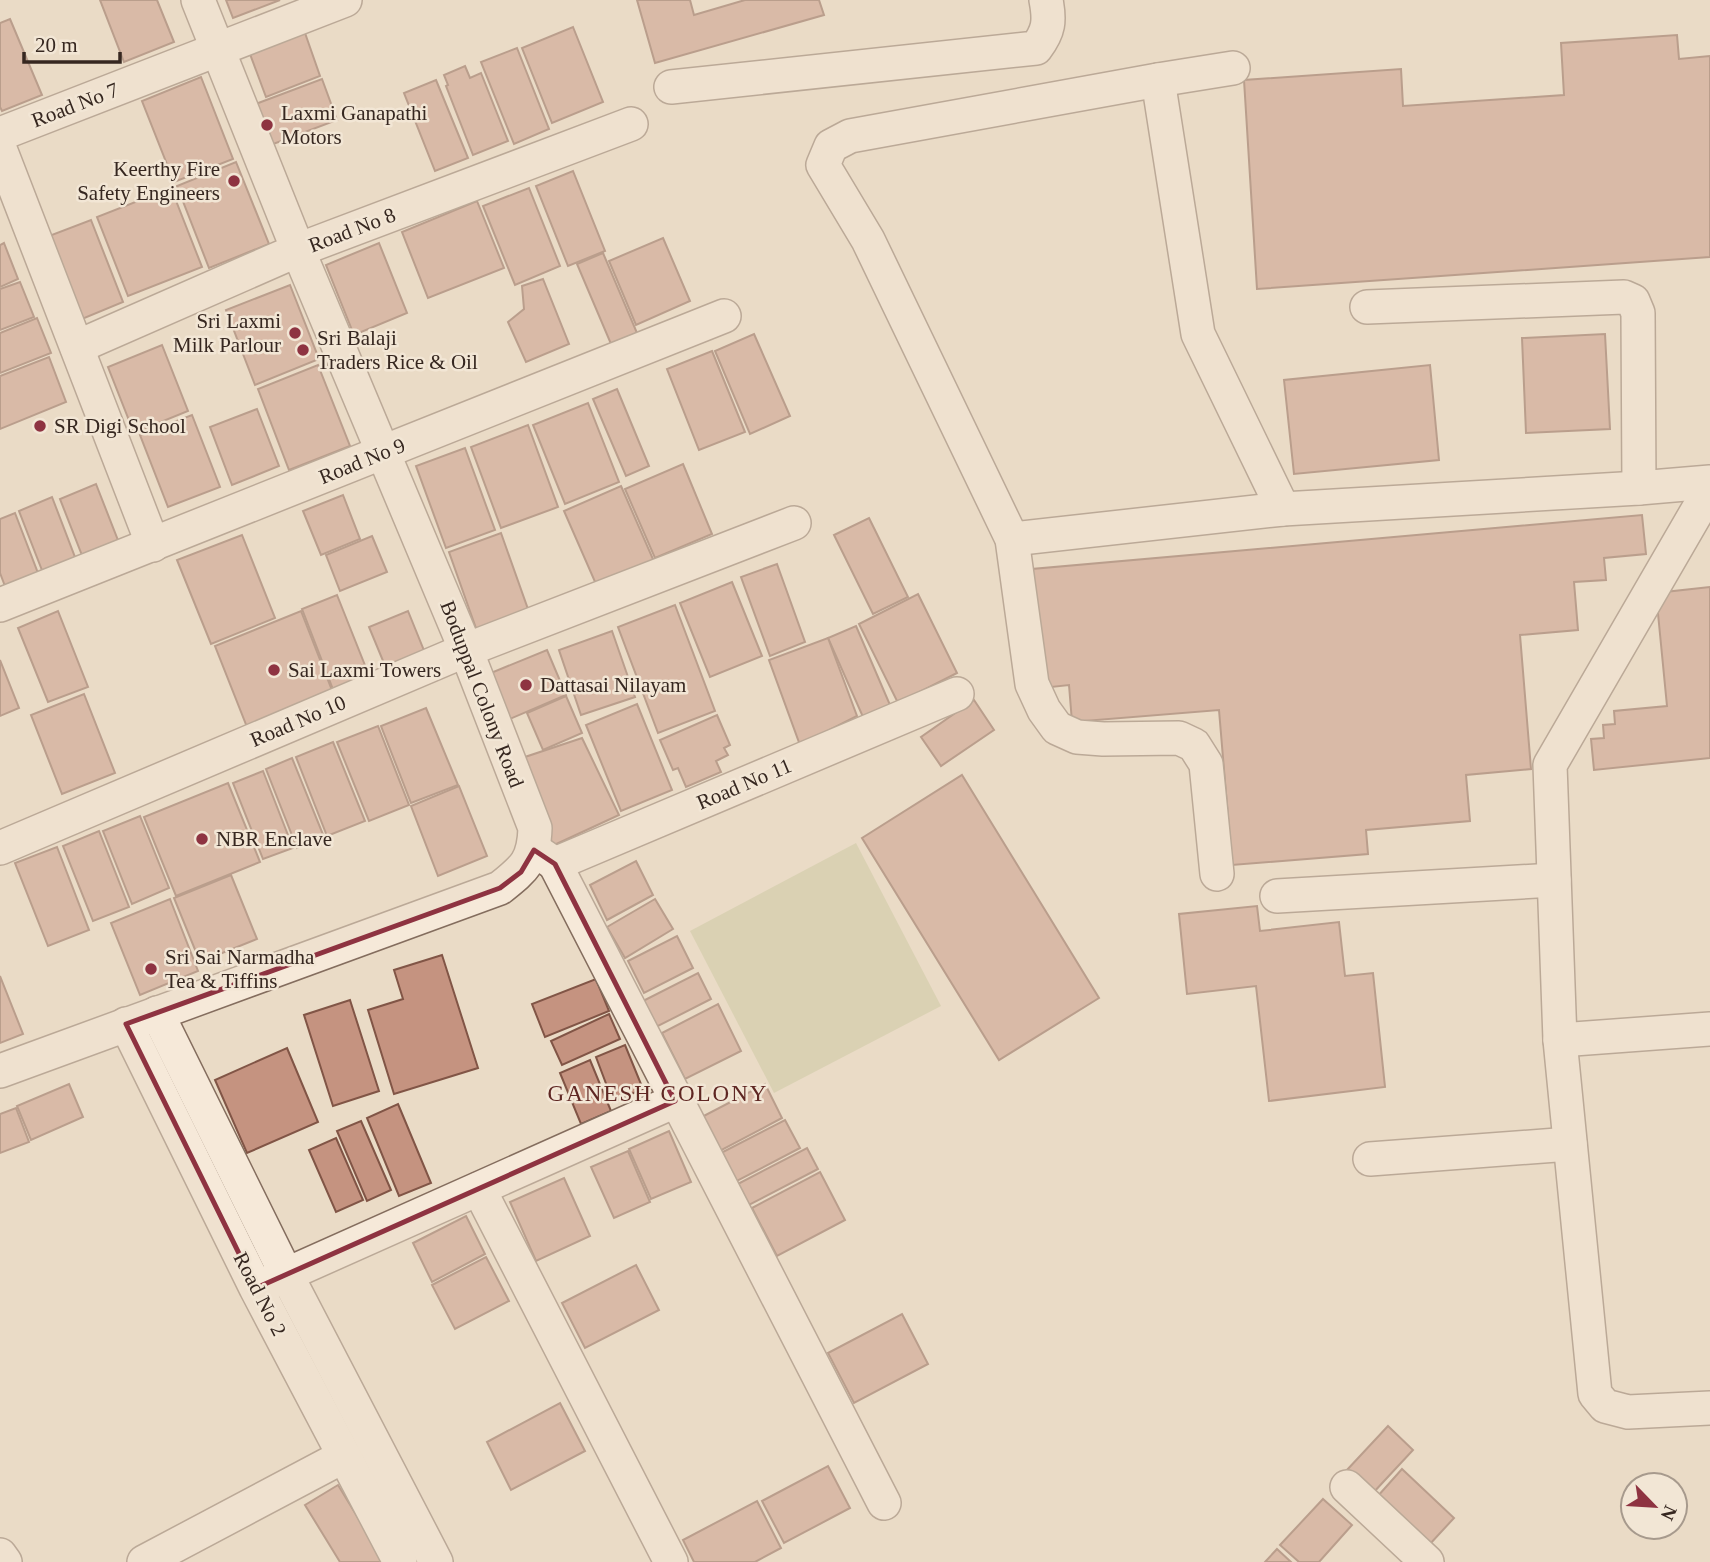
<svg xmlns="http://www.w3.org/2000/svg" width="1710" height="1562" font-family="'Times New Roman',serif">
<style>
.green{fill:#c8c69b}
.building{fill:#c59380;stroke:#815546;stroke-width:2}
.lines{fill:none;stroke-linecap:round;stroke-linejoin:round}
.minor-casing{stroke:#846d5e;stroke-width:36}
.minor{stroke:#f6e9d9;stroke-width:33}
.marked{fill:none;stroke:#8e3341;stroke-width:5;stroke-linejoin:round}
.poi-dot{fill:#8e3341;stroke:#f2e6d5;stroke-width:2.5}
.labels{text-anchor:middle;stroke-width:5;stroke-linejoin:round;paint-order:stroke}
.street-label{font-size:21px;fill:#362720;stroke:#f2e6d5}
.poi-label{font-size:21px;fill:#362720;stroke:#f2e6d5;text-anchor:start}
.neighbourhood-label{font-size:23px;letter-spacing:2px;fill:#5f2723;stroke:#f2e6d5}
</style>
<rect width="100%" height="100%" fill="#eadbc6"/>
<path class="green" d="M856,843l85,163 -167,87 -84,-162z"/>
<g class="building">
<path d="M100,0h57l17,42 -50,20z"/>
<path d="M226,0h54l-47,18z"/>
<path d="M637,0h53l4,15 51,-15h74l5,15 -169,48z"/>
<path d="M10,19l32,76 -40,16 -2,-4v-84z"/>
<path d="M573,27l30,75 -51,21 -30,-75z"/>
<path d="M305,33l15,43 -54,21 -16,-43z"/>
<path d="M1677,35l2,24 31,-3v201l-453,32 -13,-209 157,-11 2,37 161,-11 -3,-52z"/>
<path d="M517,48l32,81 -35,15 -33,-82z"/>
<path d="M465,66l5,12 11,-5 27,68 -35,14 -27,-69 2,-1 -4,-10z"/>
<path d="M201,77l32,82 -59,23 -32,-81z"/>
<path d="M322,79l15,41 -69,26 -15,-41z"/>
<path d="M436,80l32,78 -33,13 -31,-78z"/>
<path d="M236,162l33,82 -60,24 -32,-82z"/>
<path d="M573,171l32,80 -37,15 -32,-80z"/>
<path d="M171,188l31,79 -74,29 -31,-79z"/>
<path d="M529,188l31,78 -45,19 -32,-79z"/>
<path d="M477,201l27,67 -76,30 -26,-66z"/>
<path d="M91,220l32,82 -41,17 -33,-83z"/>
<path d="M663,238l27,63 -54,24 -27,-64z"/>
<path d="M4,243l14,36 -18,8v-42z"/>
<path d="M379,243l28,70 -53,22 -28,-70z"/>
<path d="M603,253l34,80 -26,11 -34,-80z"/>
<path d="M543,279l26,65 -43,18 -18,-40 16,-13 -2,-23z"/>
<path d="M20,282l14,35 -34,13v-41z"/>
<path d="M290,285l29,74 -64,26 -29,-75z"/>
<path d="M37,318l14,35 -51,20v-40z"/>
<path d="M754,334l36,82 -40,18 -35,-83z"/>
<path d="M1605,334l5,95 -84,4 -4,-95z"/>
<path d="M162,345l26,66 -54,22 -26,-66z"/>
<path d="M712,351l33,81 -46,18 -32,-81z"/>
<path d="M49,357l17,45 -66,27v-53z"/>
<path d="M318,365l32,81 -61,24 -31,-81z"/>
<path d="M1430,365l9,95 -145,14 -10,-94z"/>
<path d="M617,389l32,77 -23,10 -33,-77z"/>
<path d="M588,403l31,79 -54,22 -32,-79z"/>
<path d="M257,409l22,57 -47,19 -22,-58z"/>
<path d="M192,415l28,72 -52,20 -28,-72z"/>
<path d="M528,425l30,82 -57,21 -30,-81z"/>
<path d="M465,448l30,82 -49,18 -30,-82z"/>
<path d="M683,464l29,70 -57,24 -30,-69z"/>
<path d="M96,484l25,64 -36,15 -25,-64z"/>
<path d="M621,486l35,80 -57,25 -35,-80z"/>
<path d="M343,495l17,44 -39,16 -18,-44z"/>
<path d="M52,497l26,68 -33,13 -26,-67z"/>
<path d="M15,513l26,68 -33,13 -8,-21v-54z"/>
<path d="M1642,515l4,39 -42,4 2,22 -32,2 4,48 -58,5 11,134 -65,6 4,46 -104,9 2,24 -136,11 -13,-155 -147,12 -3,-37 -27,3 -10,-119z"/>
<path d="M869,518l39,79 -35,17 -39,-79z"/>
<path d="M501,533l28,79 -52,19 -28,-79z"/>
<path d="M242,535l33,83 -64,26 -34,-84z"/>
<path d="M372,536l15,36 -47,19 -14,-36z"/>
<path d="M777,564l28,78 -35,14 -29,-79z"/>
<path d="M732,582l30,74 -52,21 -30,-74z"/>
<path d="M1710,587v171l-116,12 -3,-31 13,-1 -1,-13 12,-1 -1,-13 53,-5 -11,-113z"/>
<path d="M918,594l39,79 -59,30 -39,-79z"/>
<path d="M337,595l33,83 -36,14 -32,-83z"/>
<path d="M675,605l40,106 -57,22 -40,-106z"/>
<path d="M58,611l30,76 -40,15 -30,-74z"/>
<path d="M301,611l32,82 -86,34 -32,-81z"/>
<path d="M408,611l19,47 -39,15 -19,-46z"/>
<path d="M856,626l34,79 -27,12 -35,-79z"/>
<path d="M612,631l23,66 -54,18 -22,-65z"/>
<path d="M828,638l29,78 -57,29 -31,-85z"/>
<path d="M547,650l19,45 -61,26 -19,-46z"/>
<path d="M0,660l19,48 -19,8z"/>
<path d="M84,694l31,79 -53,21 -31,-79z"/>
<path d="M566,696l16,37 -39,17 -16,-37z"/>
<path d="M974,700l20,30 -53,36 -20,-29z"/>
<path d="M637,704l35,86 -51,21 -35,-86z"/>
<path d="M426,708l32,77 -47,18 -30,-77z"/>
<path d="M717,715l13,30 -6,3 4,7 -12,6 5,11 -35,15 -8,-19 -5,2 -13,-30z"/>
<path d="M378,726l31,79 -40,16 -32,-79z"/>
<path d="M582,738l37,77 -67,31 -27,-89z"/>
<path d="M333,742l32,79 -38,15 -31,-79z"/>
<path d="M292,758l32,79 -27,11 -31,-79z"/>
<path d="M263,771l30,77 -30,11 -30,-76z"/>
<path d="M962,775l137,223 -100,62 -137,-222z"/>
<path d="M228,783l32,79 -84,34 -32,-79z"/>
<path d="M459,786l28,70 -49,20 -27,-70z"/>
<path d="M140,816l29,72 -37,16 -29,-73z"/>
<path d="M99,831l30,76 -36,14 -30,-75z"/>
<path d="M57,847l32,83 -41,16 -33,-83z"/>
<path d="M636,861l17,34 -46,25 -17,-35z"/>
<path d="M231,875l26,64 -57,23 -26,-64z"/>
<path d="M170,899l28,72 -58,24 -29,-72z"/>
<path d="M655,899l18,30 -48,29 -18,-31z"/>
<path d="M1257,906l3,25 79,-9 6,54 28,-3 12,114 -116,14 -13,-115 -69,8 -8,-80z"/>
<path d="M677,936l16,32 -49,25 -16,-32z"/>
<path d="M442,955l36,113 -84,26 -26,-84 35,-11 -9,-29z"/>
<path d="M698,973l13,26 -55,28 -13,-26z"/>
<path d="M0,976l23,58 -23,9z"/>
<path d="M596,979l13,32 -64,26 -13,-33z"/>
<path d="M350,1000l29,91 -46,15 -29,-91z"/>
<path d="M718,1004l23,47 -56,28 -23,-46z"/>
<path d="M609,1014l11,25 -58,26 -11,-24z"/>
<path d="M625,1045l18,44 -30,13 -17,-45z"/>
<path d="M287,1048l31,74 -71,31 -32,-73z"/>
<path d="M590,1060l21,51 -30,13 -21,-51z"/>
<path d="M69,1084l14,33 -52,23 -14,-34z"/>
<path d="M765,1084l17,34 -68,36 -18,-34z"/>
<path d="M398,1104l33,79 -32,13 -32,-78z"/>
<path d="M16,1108l13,34 -29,11v-39z"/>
<path d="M785,1120l15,28 -67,35 -14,-29z"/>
<path d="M361,1121l30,69 -24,11 -30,-70z"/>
<path d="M669,1131l22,51 -40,17 -22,-50z"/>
<path d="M336,1138l27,62 -27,12 -27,-62z"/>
<path d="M807,1148l11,21 -73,38 -11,-21z"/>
<path d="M628,1151l22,51 -36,16 -23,-51z"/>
<path d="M820,1172l25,48 -68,36 -25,-48z"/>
<path d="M564,1178l26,58 -54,25 -26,-59z"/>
<path d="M466,1216l19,38 -53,28 -19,-39z"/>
<path d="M486,1257l23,44 -54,28 -23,-44z"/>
<path d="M636,1265l23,45 -74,38 -23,-45z"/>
<path d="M902,1314l26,50 -74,39 -26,-50z"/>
<path d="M560,1403l25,48 -74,39 -24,-48z"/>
<path d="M1388,1426l25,24 -41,44 -26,-23z"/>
<path d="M828,1466l22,42 -66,35 -22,-42z"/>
<path d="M1402,1469l52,49 -25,27 -52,-48z"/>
<path d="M338,1485l47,77h-45l-35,-57z"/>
<path d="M1323,1499l29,26 -33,37h-20l-19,-17z"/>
<path d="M757,1501l24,47 -26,14h-61l-11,-22z"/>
<path d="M1277,1549l14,13h-26z"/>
</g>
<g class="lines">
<defs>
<g id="minor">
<path d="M1158,80l40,254 85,175"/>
<path d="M671,87l365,-39c13,-17 14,-27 10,-48"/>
<path d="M0,134l345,-134"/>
<path d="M0,149l153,396"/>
<path d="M1367,307l257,-10 9,4 5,12 1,175"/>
<path d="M77,347l221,-97 333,-126"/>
<path d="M1710,489l-160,276 10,275 35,354 10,12 23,6 82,-4"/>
<path d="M1012,539l271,-30 356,-21 71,-6"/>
<path d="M0,605l724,-289"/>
<path d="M0,848l466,-198 328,-127"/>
<path d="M536,851l19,13 402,-170"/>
<path d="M555,864l329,639"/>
<path d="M1217,874l-11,-110 -12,-19 -15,-7 -76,1 -26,-2 -20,-9 -13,-18 -12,-26 -20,-145 -144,-299 -45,-75 8,-19 19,-10 308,-56 75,-12"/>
<path d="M1277,896l277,-16"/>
<path d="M157,1013l129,261 150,288"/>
<path d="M126,1024l130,264 144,274"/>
<path d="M1560,1040l150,-11"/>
<path d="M0,1071l500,-183c25,-20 34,-27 35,-60l-69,-178 -168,-400 -100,-250"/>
<path d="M1370,1159l200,-15"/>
<path d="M479,1189l192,373"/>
<path d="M265,1284l410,-183"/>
<path d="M1347,1487l80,75"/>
<path d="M0,1555l5,7"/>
<path d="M144,1562l200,-106"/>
</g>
</defs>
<use href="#minor" class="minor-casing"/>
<use href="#minor" class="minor"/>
</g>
<path d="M0 0H1710V1562H0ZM534,850l21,14 120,237 -419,187 -130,-264 374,-136 21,-16z" fill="#eadbc6" fill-opacity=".55" fill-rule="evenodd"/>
<path class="marked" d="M534,850l21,14 120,237 -419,187 -130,-264 374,-136 21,-16z"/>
<g class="poi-dot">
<circle cx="267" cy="125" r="7"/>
<circle cx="234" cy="181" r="7"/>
<circle cx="295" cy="333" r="7"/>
<circle cx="303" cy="350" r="7"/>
<circle cx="40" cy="426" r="7"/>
<circle cx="274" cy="670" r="7"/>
<circle cx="526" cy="685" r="7"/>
<circle cx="202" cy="839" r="7"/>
<circle cx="151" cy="969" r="7"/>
</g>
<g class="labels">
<g class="street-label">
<text transform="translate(75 105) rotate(-21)" y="7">Road No 7</text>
<text transform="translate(352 230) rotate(-21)" y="7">Road No 8</text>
<text transform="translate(362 461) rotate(-22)" y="7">Road No 9</text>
<text transform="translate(482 694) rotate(69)" y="7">Boduppal Colony Road</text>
<text transform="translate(298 721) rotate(-23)" y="7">Road No 10</text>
<text transform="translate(744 784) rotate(-23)" y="7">Road No 11</text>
<text transform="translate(260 1294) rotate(63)" y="7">Road No 2</text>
</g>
<g class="poi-label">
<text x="281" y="120">Laxmi Ganapathi<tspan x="281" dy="24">Motors</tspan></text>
<text x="220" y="176" text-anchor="end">Keerthy Fire<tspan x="220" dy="24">Safety Engineers</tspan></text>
<text x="281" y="328" text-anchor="end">Sri Laxmi<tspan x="281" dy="24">Milk Parlour</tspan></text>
<text x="317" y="345">Sri Balaji<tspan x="317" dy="24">Traders Rice &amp; Oil</tspan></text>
<text x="54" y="433">SR Digi School</text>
<text x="288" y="677">Sai Laxmi Towers</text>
<text x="540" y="692">Dattasai Nilayam</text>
<text x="216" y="846">NBR Enclave</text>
<text x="165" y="964">Sri Sai Narmadha<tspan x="165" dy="24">Tea &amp; Tiffins</tspan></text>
</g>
<g class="neighbourhood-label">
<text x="658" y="1101">GANESH COLONY</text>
</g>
</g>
<g transform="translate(1654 1506) rotate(115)"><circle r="33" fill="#f2e6d5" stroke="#a79a8d" stroke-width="2"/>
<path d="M0-5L12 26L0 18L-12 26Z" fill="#8e3341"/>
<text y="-10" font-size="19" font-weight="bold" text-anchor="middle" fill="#362720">N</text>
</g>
<path d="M24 52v10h96v-10" fill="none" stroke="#362720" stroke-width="3.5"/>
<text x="35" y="52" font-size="21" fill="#362720" stroke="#f2e6d5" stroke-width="5" paint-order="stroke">20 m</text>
</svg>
